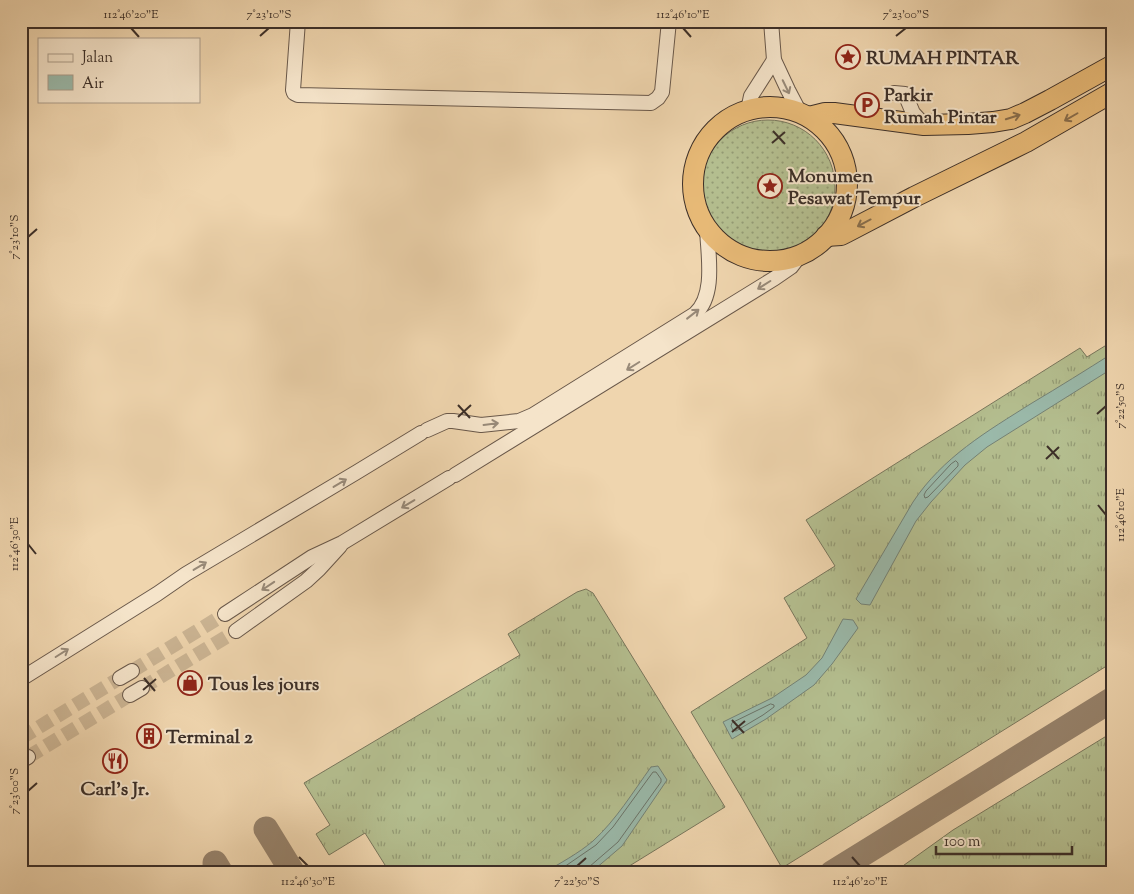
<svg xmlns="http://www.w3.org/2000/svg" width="1134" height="894" font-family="'Sorts Mill Goudy',serif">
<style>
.grass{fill:url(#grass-tufts);stroke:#78765c}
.park{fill:url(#park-dots);stroke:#78765c}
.water{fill:#9ab9aa;stroke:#748276}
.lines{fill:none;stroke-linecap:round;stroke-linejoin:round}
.shore{stroke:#6b7469;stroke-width:1}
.taxiway{stroke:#96826b;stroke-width:25}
.minor-tunnel{stroke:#cbb493;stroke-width:14;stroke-dasharray:14 7;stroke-linecap:butt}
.minor-casing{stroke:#69584a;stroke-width:16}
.highway-casing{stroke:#3c2f28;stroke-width:22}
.minor{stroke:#f5e4ca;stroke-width:14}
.highway{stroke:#e8ba77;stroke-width:20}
.oneway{stroke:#988a79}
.oneway2{stroke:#896e4c}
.ticks{fill:none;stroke:#3c2f28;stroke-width:2}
.labels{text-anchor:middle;stroke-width:4;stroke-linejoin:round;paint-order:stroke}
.poi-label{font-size:19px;font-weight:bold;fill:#3c2f28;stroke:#f5e4ca;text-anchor:start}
.neatline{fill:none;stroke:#3c2f28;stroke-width:2}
.ticks-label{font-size:12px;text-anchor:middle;fill:#3c2f28}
</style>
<defs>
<pattern id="grass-tufts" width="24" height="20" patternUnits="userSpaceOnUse" patternTransform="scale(1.25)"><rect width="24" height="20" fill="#b4be8f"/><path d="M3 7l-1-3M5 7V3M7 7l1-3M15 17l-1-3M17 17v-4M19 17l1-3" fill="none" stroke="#949b75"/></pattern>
<pattern id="park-dots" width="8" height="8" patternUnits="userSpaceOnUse" patternTransform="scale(1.25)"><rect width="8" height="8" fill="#b4be8f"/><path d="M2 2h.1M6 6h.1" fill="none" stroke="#949b75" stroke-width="1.8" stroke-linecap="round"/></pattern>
</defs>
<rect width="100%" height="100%" fill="#efd5ae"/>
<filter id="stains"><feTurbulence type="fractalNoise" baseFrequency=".004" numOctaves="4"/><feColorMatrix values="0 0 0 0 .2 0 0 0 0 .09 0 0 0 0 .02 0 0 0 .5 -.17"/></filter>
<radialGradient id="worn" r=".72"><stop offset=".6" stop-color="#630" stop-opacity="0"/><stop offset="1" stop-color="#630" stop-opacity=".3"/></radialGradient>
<g class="grass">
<path d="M1113,341v321l-331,206 -40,-70 -51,-86 116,-74 -23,-40 51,-32 -29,-46 274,-172 7,9z"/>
<path d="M586,589l7,4 132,214 -107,66h-228l-25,-40 -36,22 -13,-21 14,-9 -26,-42 216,-128 -12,-21 69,-42z"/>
<path d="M1113,732v141h-220l60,-43z"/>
</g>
<circle class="park" cx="768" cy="187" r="67"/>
<g class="water">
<path d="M1113,353v15l-126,79 -22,18 -34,37 -15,19 -46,84 -9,-1 -5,-5 57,-97c30,-45 73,-70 119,-99 27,-16 54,-33 81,-50z"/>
<path d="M843,619l10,1 5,8 -26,36 -18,21 -48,34 -34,20 -9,-17 49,-24 34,-23 16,-17z"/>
<path d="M658,766l9,14 -45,66 -27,23 -6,4h-46c16,-9 36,-20 50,-32 23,-21 40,-49 58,-74z"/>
</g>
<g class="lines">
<g class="shore">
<path d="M956,461l2,2v3l-30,31 -3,1 -1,-3 2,-4 25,-27z"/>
<path d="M771,704l3,1v2l-11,8 -27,16 -3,-1 -2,-4 1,-3z"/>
<path d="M553,873l11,-6 32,-22 17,-18 40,-55h3l5,7v3l-43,60 -29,25 -2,6"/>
</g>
<g class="taxiway">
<path d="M266,829l27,44"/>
<path d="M215,863l6,10"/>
<path d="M832,873l281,-174"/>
</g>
<g class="minor-tunnel">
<path d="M132,671l93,-57"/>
<path d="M142,688l94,-57"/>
<path d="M21,738l99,-60"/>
<path d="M28,757l102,-62"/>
</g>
<defs>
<g id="minor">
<path d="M298,21l-5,69 1,3 4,2 353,8 7,-5 4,-6 7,-71"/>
<path d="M771,21l3,39 14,30 12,23"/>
<path d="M894,93l11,1 8,19 11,12"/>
<path d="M748,110l3,-14 23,-36"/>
<path d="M427,430l20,-9h6l28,4 38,-4 14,-6 162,-101c21,-19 13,-59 12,-85"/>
<path d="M455,475l320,-197 16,-11 10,-13"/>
<path d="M225,614l87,-57 30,-14 107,-65"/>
<path d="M236,631l70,-50 13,-12 21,-23"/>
<path d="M120,678l12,-7"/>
<path d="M21,679l136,-85 29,-20 171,-102 64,-39"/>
<path d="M130,695l12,-7"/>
<path d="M21,761l7,-4"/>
</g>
<g id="highway">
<circle cx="770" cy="184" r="77"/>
<path d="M809,117l16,-4h9l90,12 44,-1 25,-2 18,-3 14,-6 25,-13 63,-35"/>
<path d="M826,236l15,-1 6,-3 67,-35 112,-55 87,-50"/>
</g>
</defs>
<use href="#minor" class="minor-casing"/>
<use href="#highway" class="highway-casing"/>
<use href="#minor" class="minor"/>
<use href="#highway" class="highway"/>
</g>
<defs><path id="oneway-shaft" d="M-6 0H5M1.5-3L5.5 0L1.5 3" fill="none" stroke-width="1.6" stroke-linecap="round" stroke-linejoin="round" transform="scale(1.25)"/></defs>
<g class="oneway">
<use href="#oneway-shaft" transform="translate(786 87) rotate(64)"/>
<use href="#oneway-shaft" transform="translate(764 285) rotate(148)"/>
<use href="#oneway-shaft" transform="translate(693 314) rotate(-38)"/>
<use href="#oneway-shaft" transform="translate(633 366) rotate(148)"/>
<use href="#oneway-shaft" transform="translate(491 424) rotate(-7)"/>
<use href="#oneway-shaft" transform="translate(340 483) rotate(-31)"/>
<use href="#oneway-shaft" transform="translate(408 504) rotate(149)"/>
<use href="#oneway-shaft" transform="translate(200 566) rotate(-31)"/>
<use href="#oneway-shaft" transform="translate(268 586) rotate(146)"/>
<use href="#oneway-shaft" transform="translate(62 653) rotate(-32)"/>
</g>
<g class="oneway2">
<use href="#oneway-shaft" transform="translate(1013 117) rotate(-18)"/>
<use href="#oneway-shaft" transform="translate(1071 117) rotate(150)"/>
<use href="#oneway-shaft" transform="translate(864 223) rotate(152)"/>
</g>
<path class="ticks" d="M131,28l8,9M683,28l8,9M260,36l9,-8M896,36l10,-8M773,131l12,13M772,143l13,-11M28,237l9,-8M458,405l12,13M1097,414l9,-8M458,417l13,-12M1047,446l12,13M1046,459l13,-12M1098,505l8,10M28,544l8,10M144,678l11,13M143,690l13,-11M732,720l12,13M732,732l13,-11M28,791l9,-8M299,857l9,9M852,857l8,9M577,866l9,-8"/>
<defs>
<symbol id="sight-ring" viewBox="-11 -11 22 22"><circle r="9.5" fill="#f5e4ca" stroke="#8f2418" stroke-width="1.5"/><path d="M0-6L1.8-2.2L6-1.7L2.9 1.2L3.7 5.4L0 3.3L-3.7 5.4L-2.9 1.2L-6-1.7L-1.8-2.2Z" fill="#8f2418"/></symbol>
<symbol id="parking-ring" viewBox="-11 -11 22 22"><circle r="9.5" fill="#f5e4ca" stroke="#8f2418" stroke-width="1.5"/><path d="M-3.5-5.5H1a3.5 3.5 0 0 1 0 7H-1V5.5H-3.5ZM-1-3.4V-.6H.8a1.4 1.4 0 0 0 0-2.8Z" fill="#8f2418"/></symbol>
<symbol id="shop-ring" viewBox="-11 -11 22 22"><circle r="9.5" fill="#f5e4ca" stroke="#8f2418" stroke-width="1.5"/><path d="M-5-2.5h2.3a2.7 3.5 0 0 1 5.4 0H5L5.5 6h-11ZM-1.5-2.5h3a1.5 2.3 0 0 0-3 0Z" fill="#8f2418"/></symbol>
<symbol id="building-ring" viewBox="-11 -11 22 22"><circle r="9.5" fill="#f5e4ca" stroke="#8f2418" stroke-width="1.5"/><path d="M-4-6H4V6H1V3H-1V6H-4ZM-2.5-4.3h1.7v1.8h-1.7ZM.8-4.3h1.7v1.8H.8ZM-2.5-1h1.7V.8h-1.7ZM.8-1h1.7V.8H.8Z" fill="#8f2418"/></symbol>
<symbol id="restaurant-ring" viewBox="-11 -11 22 22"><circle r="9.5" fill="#f5e4ca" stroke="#8f2418" stroke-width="1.5"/><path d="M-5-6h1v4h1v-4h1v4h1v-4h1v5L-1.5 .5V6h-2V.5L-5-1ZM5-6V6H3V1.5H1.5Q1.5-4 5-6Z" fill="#8f2418"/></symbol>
</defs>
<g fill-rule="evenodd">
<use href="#sight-ring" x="834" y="43" width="28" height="28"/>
<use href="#parking-ring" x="853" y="91" width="28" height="28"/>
<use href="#sight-ring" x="756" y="172" width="28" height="28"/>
<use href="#shop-ring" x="176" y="669" width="28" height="28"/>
<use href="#building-ring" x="135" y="722" width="28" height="28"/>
<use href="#restaurant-ring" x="101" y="747" width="28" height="28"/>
</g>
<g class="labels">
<g class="poi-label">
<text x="866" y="64">RUMAH PINTAR</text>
<text x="884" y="101">Parkir<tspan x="884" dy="22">Rumah Pintar</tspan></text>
<text x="788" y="182">Monumen<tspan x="788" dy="22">Pesawat Tempur</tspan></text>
<text x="208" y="690">Tous les jours</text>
<text x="166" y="743">Terminal 2</text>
<text x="115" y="795" text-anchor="middle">Carl's Jr.</text>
</g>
</g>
<rect width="1134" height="894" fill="none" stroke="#efd5ae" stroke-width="55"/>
<rect x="38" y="38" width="162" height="65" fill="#f5e4ca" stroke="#ab9c89"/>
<rect x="48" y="54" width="25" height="8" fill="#f5e4ca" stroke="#ab9c89"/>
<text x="82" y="62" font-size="15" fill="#3c2f28">Jalan</text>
<rect x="48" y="75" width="25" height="15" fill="#9ab9aa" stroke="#ab9c89"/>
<text x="82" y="88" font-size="15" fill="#3c2f28">Air</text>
<path d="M936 846v8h136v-8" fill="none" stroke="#3c2f28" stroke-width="2.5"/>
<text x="944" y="846" font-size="15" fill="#3c2f28" stroke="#f5e4ca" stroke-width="4" paint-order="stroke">100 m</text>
<rect x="28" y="28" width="1078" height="838" class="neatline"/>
<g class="ticks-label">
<text x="131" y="18">112°46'20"E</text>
<text x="269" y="18">7°23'10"S</text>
<text x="683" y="18">112°46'10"E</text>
<text x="906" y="18">7°23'00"S</text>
<text transform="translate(14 237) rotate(-90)" y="4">7°23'10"S</text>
<text transform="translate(1120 406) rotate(-90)" y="4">7°22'50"S</text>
<text transform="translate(1120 515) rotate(-90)" y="4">112°46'10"E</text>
<text transform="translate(14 544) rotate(-90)" y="4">112°46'30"E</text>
<text transform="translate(14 791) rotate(-90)" y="4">7°23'00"S</text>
<text x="308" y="885">112°46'30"E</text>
<text x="577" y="885">7°22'50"S</text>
<text x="860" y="885">112°46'20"E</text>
</g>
<rect width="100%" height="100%" filter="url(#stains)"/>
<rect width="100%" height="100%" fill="url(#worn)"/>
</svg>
